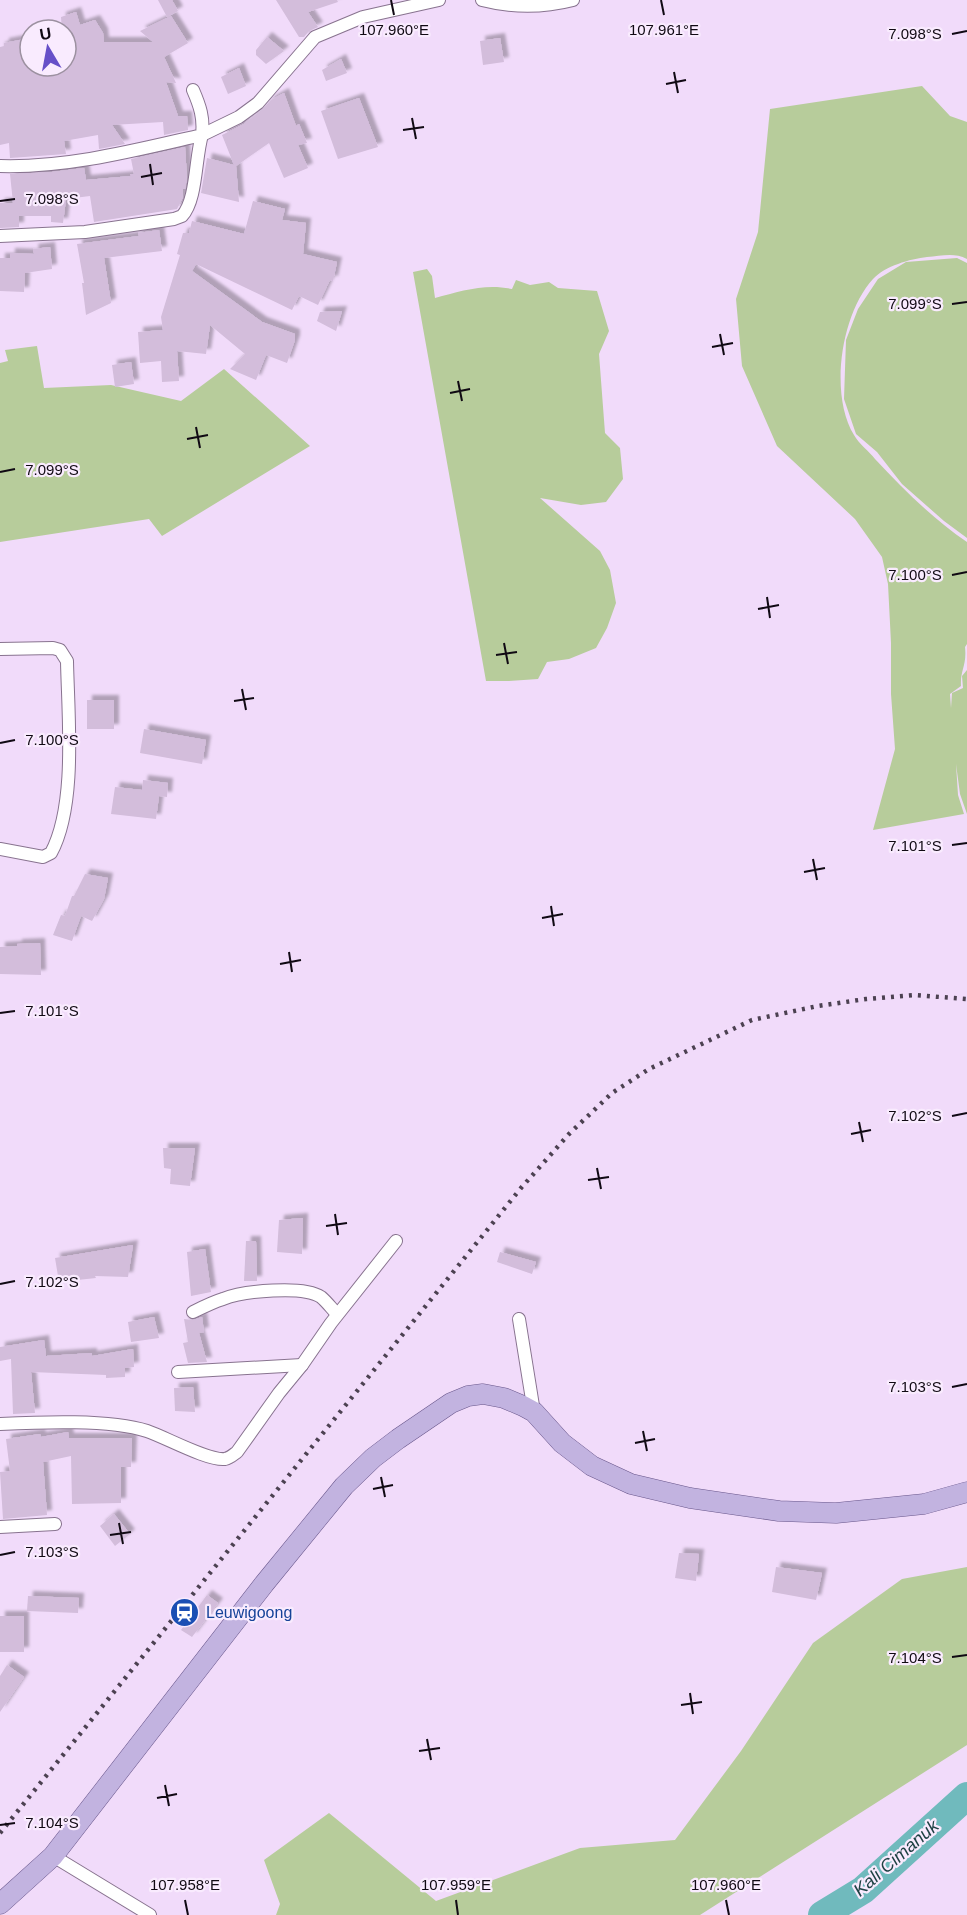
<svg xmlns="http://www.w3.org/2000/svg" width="967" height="1915" font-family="Helvetica,sans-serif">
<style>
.green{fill:#b7cc9b}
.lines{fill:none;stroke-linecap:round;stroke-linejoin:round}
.river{stroke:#70babd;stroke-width:28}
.building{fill:#d3bddb;filter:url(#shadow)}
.minor-casing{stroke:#88738f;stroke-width:14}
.primary-casing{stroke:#69578b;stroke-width:21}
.minor{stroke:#fff;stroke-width:12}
.primary{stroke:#c2b3e0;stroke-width:20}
.rail{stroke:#4c4151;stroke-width:4.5;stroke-dasharray:3 6;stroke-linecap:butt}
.ticks{fill:none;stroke:#100913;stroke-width:2}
.labels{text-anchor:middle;stroke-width:4.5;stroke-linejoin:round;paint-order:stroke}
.transit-label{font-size:16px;fill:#164399;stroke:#f9ebfe;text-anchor:start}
.water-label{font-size:18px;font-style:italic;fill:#1f4244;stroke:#f9ebfe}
.ticks-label{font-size:15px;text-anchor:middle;fill:#100913;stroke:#f9ebfe;stroke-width:4.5;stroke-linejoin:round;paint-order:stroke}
</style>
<defs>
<filter id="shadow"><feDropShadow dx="5" dy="-5" stdDeviation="1.5" flood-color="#0004"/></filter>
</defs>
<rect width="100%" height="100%" fill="#f1dbfa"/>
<g class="green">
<path d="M922,86l28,30 17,6v137c-13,-7 -26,-3 -40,-2 -17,2 -42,9 -54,22 -32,35 -44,115 -19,156 5,9 15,16 21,24 28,30 58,60 92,83v102l-2,3c2,19 -5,23 -4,39l-11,8 1,14 1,-15 11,-5 -1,-12 5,-6v144l-7,-20 -4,-30 2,31 6,19 -91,16 22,-81 -4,-55v-51l-3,-59 -6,-27 -27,-38 -78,-73 -35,-80 -6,-67 22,-67 12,-123z"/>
<path d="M957,258l10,5v275l-23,-17 -42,-37 -25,-32 -21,-18 -12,-35 2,-59 12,-31 20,-30 28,-17z"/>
<path d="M427,269l5,7 3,22c25,-7 51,-15 77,-9l4,-9 14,5 19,-3 9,6 39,3 12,40 -10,23 6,79 15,15 3,31 -17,23 -25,3 -41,-7 60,53 10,19 6,33 -9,25 -11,20 -27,11 -22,3 -9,17 -29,2h-23l-73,-409z"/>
<path d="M37,346l7,42 67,-3 70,16 43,-32 86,77 -148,90 -13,-17 -149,23v-179l8,-2 -3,-11z"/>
<path d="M967,1567v178l-267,170h-424l4,-11 -16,-44 65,-47 107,88 144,-53 95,-8 66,-89 72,-108 89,-64z"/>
</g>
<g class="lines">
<path class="river" d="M822,1915l41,-25 104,-94"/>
</g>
<g class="building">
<path d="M158,0h14l6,11 -11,6z"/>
<path d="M276,0h61l1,2 -30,10 10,15 -9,4 -5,6h-5z"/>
<path d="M76,12l4,13 15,-5 8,13 1,9h49l-13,-11 31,-15 17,27 -24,14 12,26 -10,-1 12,34h9l1,14 -24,5 -1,-13 -51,3 13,19 -26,5 -1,-14 -34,6 2,13 -56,4 -1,-15 -9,2v-98l4,-1v-3l26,-5v28h36v-36h-4l-1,-13z"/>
<path d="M267,37l17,14 -18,13 -10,-9v-5z"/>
<path d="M500,38l4,24 -21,3 -3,-24z"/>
<path d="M341,59l6,14 -21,8 -4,-11z"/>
<path d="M239,68l7,18 -18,8 -7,-17z"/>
<path d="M284,93l12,33 3,-2 8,19 -9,2 10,23 -24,10 -15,-35 -33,23 3,36 -38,-9 6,-35 27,7 -12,-30 22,-11 19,-15 8,-9z"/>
<path d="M359,98l19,49 -40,12 -17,-48z"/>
<path d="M185,147l2,31 -2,11h-2v8l-6,12 -83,13 -4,-26 -24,3 -3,24 -12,-1v-6h-32v11l-19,1v-25h13l-3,-29 42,-2 32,-4 2,12 45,-4 -1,-2h4l-3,-15z"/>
<path d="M253,201l32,8 -3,11 24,3 -3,31 34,8 -4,19 -3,-1 -12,25 -19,-9 -7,14 -96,-46 -4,7 70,51 33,12v6l-8,23 -21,-8 -10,25 -26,-11 15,-15 -35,-29 -4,29 -29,-3 2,30 -17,1 -1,-21 -21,2 -2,-31 25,-2 -2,-13 19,-62 -3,-1 6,-21h6l3,-12 52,13z"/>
<path d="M159,230l3,21 -58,7 7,45 -25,12 -4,-32h2l-7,-39 62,-8 -1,-3z"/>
<path d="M50,247l2,22 -27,4 -1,19 -24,-1v-33h10v-5l24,1 -1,-5z"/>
<path d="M342,311l-6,20 -19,-10 3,-9z"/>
<path d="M131,362l3,22 -19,3 -3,-22z"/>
<rect x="87" y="700" width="27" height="29"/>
<path d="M144,729l62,11 -4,24 -62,-11z"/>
<path d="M143,780l25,3 -1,14 -8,-1 -3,23 -45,-5 4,-27 27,3z"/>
<path d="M85,874l23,4 -4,21 -12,22 -11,-5 -9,25 -19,-6 8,-20 4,1 7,-20h2z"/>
<path d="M40,943l1,32 -41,-1v-27l17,-1v-2z"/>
<path d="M163,1148h32l-5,38 -20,-2 1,-15 -7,-1z"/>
<path d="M303,1218l-1,36 -25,-2 2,-32z"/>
<path d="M246,1241h10l1,40h-13z"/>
<path d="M133,1245l-5,32 -33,-1 1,2 -37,4 -4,-24z"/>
<path d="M205,1249l6,43 -20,4 -4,-44z"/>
<path d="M500,1252l36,10 -4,12 -35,-12z"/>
<path d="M154,1317l5,21 -28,4 -3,-20z"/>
<path d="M202,1317l2,15 -5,1 8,29 -19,1 -5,-20 5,-1 -4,-23 9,1z"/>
<path d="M44,1340l2,16 46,-3v3l41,-7 1,18 -9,1v9l-19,1v-3l-75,-3 4,41 -22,1 -2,-55 -11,2v-14z"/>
<path d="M193,1387l2,25 -20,-1 -1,-23z"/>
<path d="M68,1432l1,6h63l-1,29h-10v36l-49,1 -1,-48 -28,6 4,53 -44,4 -3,-47 10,-1 -4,-32 34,-5 1,3z"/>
<path d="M114,1514l16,20 -15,12 -15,-20z"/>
<path d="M679,1553l20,1 -3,27 -21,-3z"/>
<path d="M776,1567l46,6 -6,27 -44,-8z"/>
<path d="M207,1595l11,8 -26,34 -11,-7z"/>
<path d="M28,1596l51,2 -1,15 -51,-2z"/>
<rect x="0" y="1616" width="24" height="36"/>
<path d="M7,1665l17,12 -24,35v-36z"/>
</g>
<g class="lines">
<defs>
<g id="minor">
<path d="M482,0c31,8 60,8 91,0"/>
<path d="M0,166c68,2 136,-16 202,-31 2,-17 -2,-29 -9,-45"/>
<path d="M0,236l85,-4 89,-13 8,-3c15,-16 13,-58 20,-81l37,-18 19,-14 57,-66 48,-20 76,-17"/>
<path d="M0,649l53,-1 7,2 7,11c1,55 10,144 -16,192l-8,4 -43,-8"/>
<path d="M193,1312c10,-5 20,-10 30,-13 20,-8 80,-14 98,-2 6,5 11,12 16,17"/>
<path d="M519,1319l15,93"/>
<path d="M178,1372l124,-7"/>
<path d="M0,1424c40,-2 110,-5 147,7 18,6 61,30 78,28 5,-1 8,-4 12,-7l42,-59 23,-28 29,-42 65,-82"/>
<path d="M0,1527l55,-3"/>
<path d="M53,1856l97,59"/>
</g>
<path id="primary" d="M0,1904l53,-48 211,-272 80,-98 29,-28 25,-19 53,-36 17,-7 15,-2 21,4 19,8 11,6 28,31 30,23 39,18 59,14 89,13 57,2 88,-9 43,-12"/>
</defs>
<use href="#minor" class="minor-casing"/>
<use href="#primary" class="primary-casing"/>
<use href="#minor" class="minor"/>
<use href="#primary" class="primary"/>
<path class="rail" d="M0,1833l521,-645 48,-54 43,-41 37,-24 103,-49 66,-14 48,-7 48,-4 53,4"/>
</g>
<path class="ticks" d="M391,0l3,15M661,0l3,15M952,34l15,-3M674,72l4,21M666,84l20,-4M412,118l4,21M403,130l21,-3M150,164l3,21M141,177l21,-4M0,201l15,-2M952,304l15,-2M720,334l4,21M712,347l21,-4M458,381l4,20M450,393l20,-4M196,427l4,21M187,439l21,-4M0,472l15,-3M952,575l15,-3M767,597l3,21M758,609l21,-4M504,643l4,21M496,655l21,-3M242,689l4,21M234,701l20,-3M0,743l15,-3M952,845l15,-2M813,859l4,21M804,872l21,-4M551,906l3,20M542,918l21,-4M289,952l3,20M280,964l21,-4M0,1013l15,-2M952,1116l15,-3M859,1122l4,20M851,1134l20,-4M597,1168l4,21M588,1180l21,-3M335,1214l3,21M326,1226l21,-3M0,1284l15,-3M952,1387l15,-3M643,1431l4,20M635,1443l20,-4M381,1477l4,20M373,1489l20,-4M119,1523l4,21M110,1535l21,-3M0,1555l15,-3M952,1657l15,-2M690,1693l3,21M681,1705l21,-3M427,1739l4,21M419,1751l21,-3M165,1785l4,21M157,1798l20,-4M0,1825l15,-2M185,1900l3,15M456,1900l2,15M726,1900l3,15"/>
<defs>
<symbol id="station-disc" viewBox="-11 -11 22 22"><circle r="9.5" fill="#1a4fb4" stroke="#f9ebfe"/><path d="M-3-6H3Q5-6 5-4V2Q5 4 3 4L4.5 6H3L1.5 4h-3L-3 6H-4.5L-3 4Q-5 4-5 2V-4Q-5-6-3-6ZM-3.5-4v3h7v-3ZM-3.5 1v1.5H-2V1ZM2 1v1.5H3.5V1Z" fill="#fff"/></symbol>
</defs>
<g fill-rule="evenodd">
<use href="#station-disc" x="168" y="1596" width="33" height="33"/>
</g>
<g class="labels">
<g class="transit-label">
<text x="206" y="1618">Leuwigoong</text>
</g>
<g class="water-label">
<text transform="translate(896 1858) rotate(-41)" y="6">Kali Cimanuk</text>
</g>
</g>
<g class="ticks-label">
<text x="664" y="35">107.961°E</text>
<text x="394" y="35">107.960°E</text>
<text x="915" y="39">7.098°S</text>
<text x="52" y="204">7.098°S</text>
<text x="915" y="309">7.099°S</text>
<text x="52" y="475">7.099°S</text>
<text x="915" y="580">7.100°S</text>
<text x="52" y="745">7.100°S</text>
<text x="915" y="851">7.101°S</text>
<text x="52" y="1016">7.101°S</text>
<text x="915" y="1121">7.102°S</text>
<text x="52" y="1287">7.102°S</text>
<text x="915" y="1392">7.103°S</text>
<text x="52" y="1557">7.103°S</text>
<text x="915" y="1663">7.104°S</text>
<text x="52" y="1828">7.104°S</text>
<text x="185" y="1890">107.958°E</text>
<text x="456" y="1890">107.959°E</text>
<text x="726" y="1890">107.960°E</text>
</g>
<g transform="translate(48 48) rotate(350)"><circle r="28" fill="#f9ebfe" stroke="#9c91a0" stroke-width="1.5"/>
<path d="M0-4.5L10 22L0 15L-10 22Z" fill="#664fc8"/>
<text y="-9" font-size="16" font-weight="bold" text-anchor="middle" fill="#100913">U</text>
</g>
</svg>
